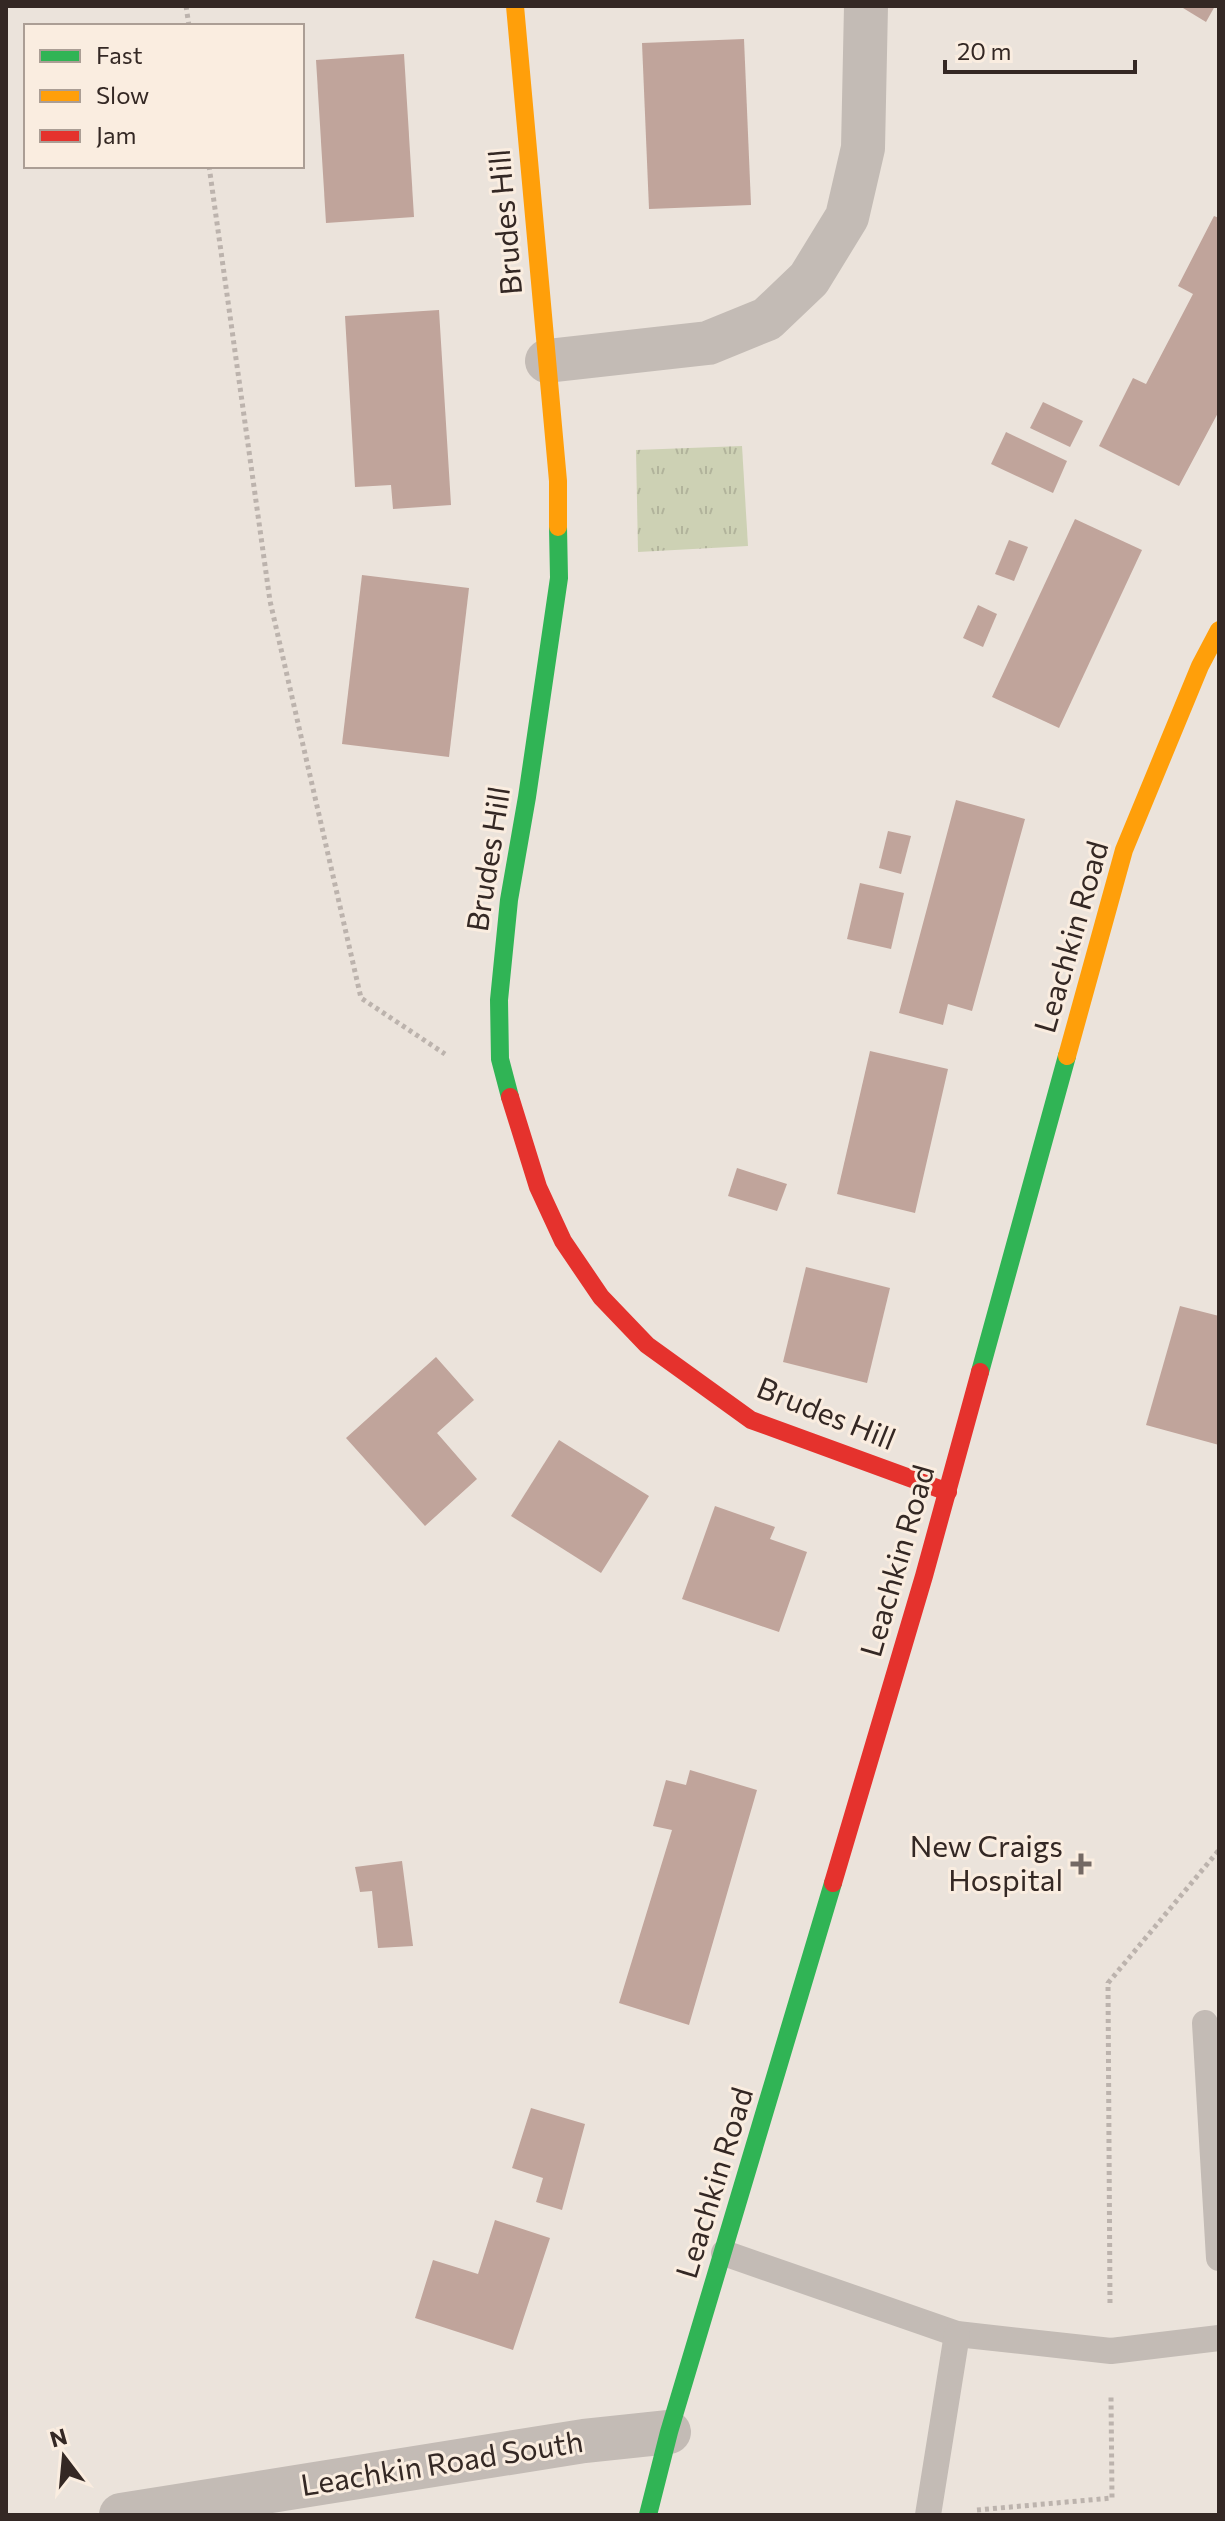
<svg xmlns="http://www.w3.org/2000/svg" width="1225" height="2521" font-family="Commissioner,sans-serif">
<style>
.grass{fill:url(#grass-tufts)}
.building{fill:#c0a49b}
.lines{fill:none;stroke-linecap:round;stroke-linejoin:round}
.path{stroke:#bcb3ad;stroke-width:5;stroke-dasharray:4 4;stroke-linecap:butt}
.lane{stroke:#c3bbb5;stroke-width:26}
.street{stroke:#c3bbb5;stroke-width:44}
.fast{stroke:#30b455;stroke-width:18}
.slow{stroke:#ff9f0a;stroke-width:18}
.jam{stroke:#e5322d;stroke-width:18}
.poi-dot{fill:#746964;stroke:#faede0;stroke-width:3}
.labels{text-anchor:middle;stroke-width:6;stroke-linejoin:round;paint-order:stroke}
.street-label{font-size:30px;fill:#342824;stroke:#faede0}
.poi-label{font-size:30px;fill:#342824;stroke:#faede0;text-anchor:end}
</style>
<defs>
<pattern id="grass-tufts" width="24" height="20" patternUnits="userSpaceOnUse" patternTransform="scale(2)"><rect width="24" height="20" fill="#cdd1b4"/><path d="M3 7l-1-3M5 7V3M7 7l1-3M15 17l-1-3M17 17v-4M19 17l1-3" fill="none" stroke="#b1b39b"/></pattern>
</defs>
<rect width="100%" height="100%" fill="#ebe3db"/>
<path class="grass" d="M742,446l6,100 -110,6 -2,-102z"/>
<g class="building">
<path d="M1184,6h31l-9,16 -23,-14z"/>
<path d="M744,39l7,166 -102,4 -7,-166z"/>
<path d="M404,54l10,163 -88,6 -10,-163z"/>
<path d="M1214,216l5,2v193l-40,75 -80,-40 34,-68 13,6 47,-90 -15,-8z"/>
<path d="M439,310l12,195 -58,4 -2,-24 -36,2 -10,-171z"/>
<path d="M1043,402l40,19 -13,26 -40,-19z"/>
<path d="M1006,432l61,29 -14,32 -62,-29z"/>
<path d="M1075,519l67,31 -83,178 -67,-31z"/>
<path d="M1009,540l19,7 -14,34 -19,-7z"/>
<path d="M362,575l107,13 -20,169 -107,-13z"/>
<path d="M978,605l19,9 -14,33 -20,-9z"/>
<path d="M956,800l69,19 -53,192 -24,-7 -5,21 -44,-12z"/>
<path d="M888,831l23,5 -10,38 -22,-6z"/>
<path d="M860,883l44,10 -13,56 -44,-10z"/>
<path d="M870,1051l78,18 -33,144 -78,-19z"/>
<path d="M737,1168l50,16 -10,27 -49,-15z"/>
<path d="M806,1267l84,21 -23,95 -84,-21z"/>
<path d="M1180,1306l39,10v129l-73,-20z"/>
<path d="M436,1357l38,43 -37,33 40,46 -52,47 -79,-88z"/>
<path d="M559,1440l90,56 -48,77 -90,-57z"/>
<path d="M715,1506l60,21 -5,12 37,13 -28,80 -97,-33z"/>
<path d="M690,1770l67,20 -68,235 -70,-22 53,-173 -19,-4 13,-46 20,5z"/>
<path d="M402,1861l11,85 -35,2 -6,-57 -12,1 -5,-25z"/>
<path d="M531,2108l54,16 -23,86 -26,-8 7,-24 -31,-10z"/>
<path d="M495,2220l55,18 -37,112 -98,-32 18,-58 45,14z"/>
</g>
<g class="lines">
<g class="path">
<path d="M186,6l3,20"/>
<path d="M209,166l61,435 91,397 84,56"/>
<path d="M1110,2303l-2,-320 111,-133"/>
<path d="M977,2510l135,-12 -1,-102"/>
</g>
<g class="lane">
<path d="M1205,2023l14,235"/>
<path d="M724,2253l233,81 154,17 108,-13"/>
<path d="M928,2515l29,-181"/>
</g>
<g class="street">
<path d="M547,361l161,-18 59,-24 42,-40 38,-62 16,-69 3,-142"/>
<path d="M121,2515l463,-74 85,-9"/>
</g>
<g class="fast">
<path d="M510,1097l-10,-38 -1,-59 10,-100 18,-103 32,-219 -1,-51"/>
<path d="M980,1372l87,-316"/>
<path d="M648,2515l21,-83 164,-549"/>
</g>
<g class="slow">
<path d="M515,6l43,475v46"/>
<path d="M1067,1056l57,-206 76,-184 19,-36"/>
</g>
<g class="jam">
<path d="M510,1097l28,90 25,54 38,56 46,48 104,75 197,72"/>
<path d="M833,1883l91,-307 56,-204"/>
</g>
</g>
<path class="poi-dot" d="M1077 1852h8v8h8v8h-8v8h-8v-8h-8v-8h8z"/>
<g class="labels">
<g class="street-label">
<text transform="translate(506 222) rotate(-95)" y="10">Brudes Hill</text>
<text transform="translate(489 859) rotate(-81)" y="10">Brudes Hill</text>
<text transform="translate(1072 937) rotate(-74)" y="10">Leachkin Road</text>
<text transform="translate(826 1414) rotate(22)" y="10">Brudes Hill</text>
<text transform="translate(898 1561) rotate(-74)" y="10">Leachkin Road</text>
<text transform="translate(715 2183) rotate(-73)" y="10">Leachkin Road</text>
<text transform="translate(442 2464) rotate(-9)" y="10">Leachkin Road South</text>
</g>
<g class="poi-label">
<text x="1063" y="1857">New Craigs<tspan x="1063" dy="34">Hospital</tspan></text>
</g>
</g>
<rect width="1225" height="2521" fill="none" stroke="#342824" stroke-width="16"/>
<rect x="24" y="24" width="280" height="144" fill="#faede0" stroke="#ab9e95" stroke-width="2"/>
<rect x="40" y="50" width="40" height="12" fill="#30b455" stroke="#ab9e95" stroke-width="2"/>
<text x="96" y="64" font-size="24" fill="#342824">Fast</text>
<rect x="40" y="90" width="40" height="12" fill="#ff9f0a" stroke="#ab9e95" stroke-width="2"/>
<text x="96" y="104" font-size="24" fill="#342824">Slow</text>
<rect x="40" y="130" width="40" height="12" fill="#e5322d" stroke="#ab9e95" stroke-width="2"/>
<text x="96" y="144" font-size="24" fill="#342824">Jam</text>
<g transform="translate(64 2457) rotate(344)" stroke="#faede0" stroke-width="6" paint-order="stroke">
<path d="M0-6L14 30L0 20L-14 30Z" fill="#342824"/>
<text y="-12" font-size="22" font-weight="bold" text-anchor="middle" fill="#342824">N</text>
</g>
<path d="M945 60v12h190v-12" fill="none" stroke="#342824" stroke-width="4"/>
<text x="957" y="60" font-size="24" fill="#342824" stroke="#faede0" stroke-width="6" paint-order="stroke">20 m</text>
</svg>
